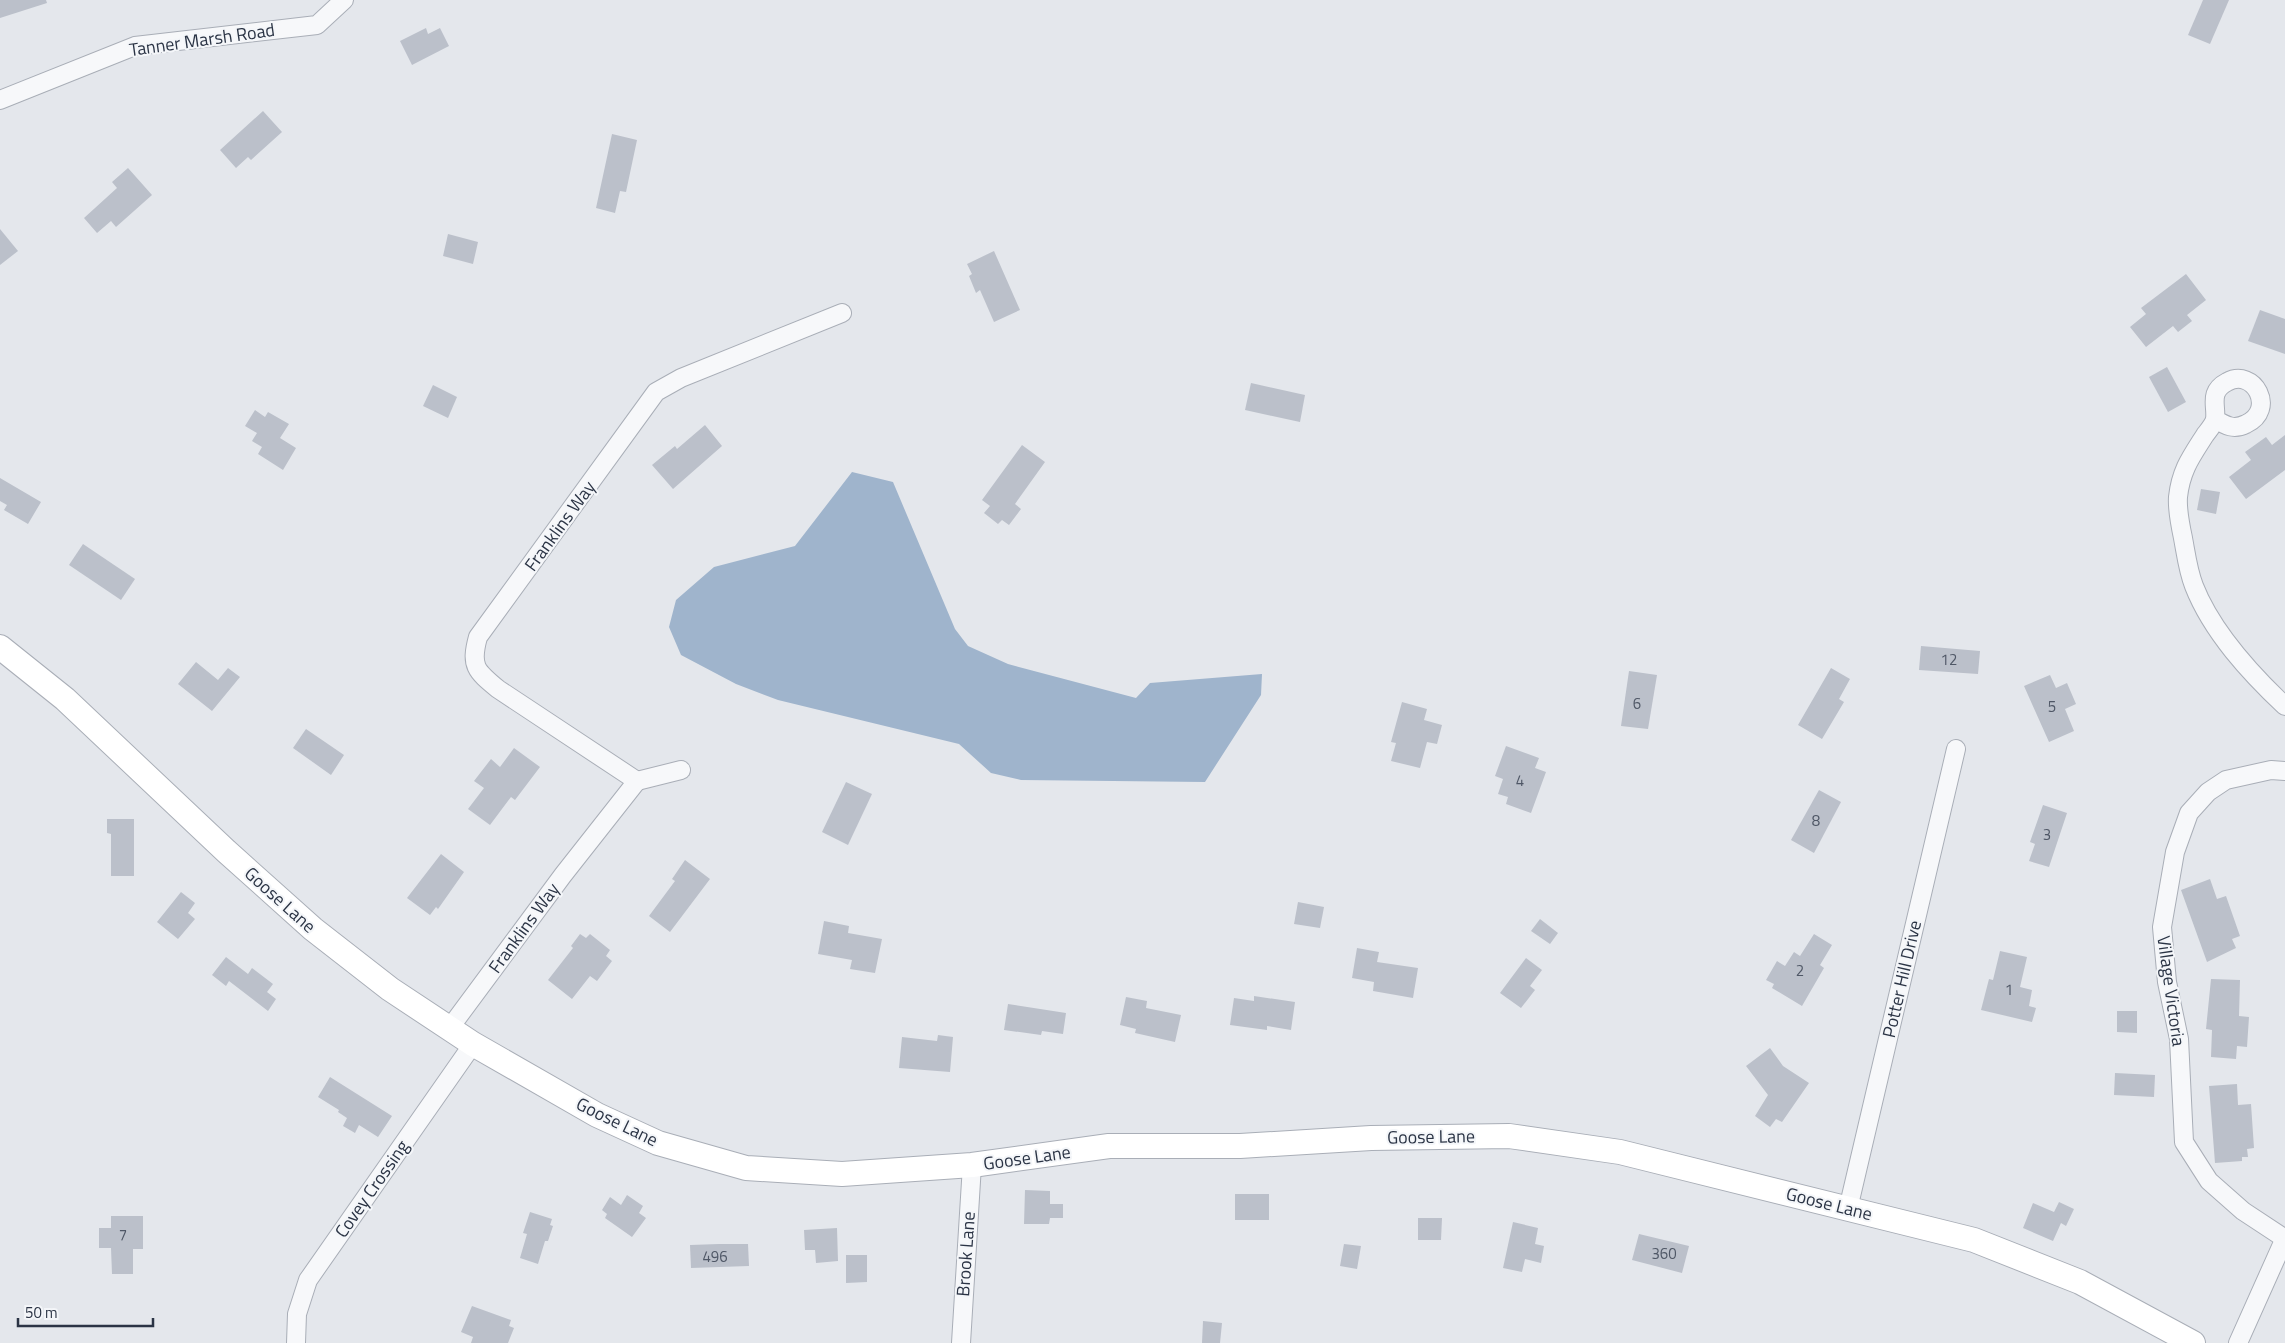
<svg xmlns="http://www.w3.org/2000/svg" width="2285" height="1343" font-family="'Titillium Web',sans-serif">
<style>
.water{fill:#9fb4cc}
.building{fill:#bbc0ca}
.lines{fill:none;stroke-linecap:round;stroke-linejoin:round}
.street-casing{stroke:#a9aeb7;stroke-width:20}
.secondary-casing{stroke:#a9aeb7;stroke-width:26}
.street{stroke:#f7f8fa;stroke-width:18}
.secondary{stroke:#fff;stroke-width:24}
.labels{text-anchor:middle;stroke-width:4;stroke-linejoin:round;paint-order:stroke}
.number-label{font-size:15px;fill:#4f5766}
.street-label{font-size:18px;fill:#2b3445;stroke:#f4f6f9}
</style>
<rect width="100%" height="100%" fill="#e4e7ec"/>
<path class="water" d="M852,472l41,10 62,147 13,17 40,18 128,34 14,-15 112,-9 -1,21 -56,87 -184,-2 -30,-7 -32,-29 -181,-44 -42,-16 -55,-29 -12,-28 7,-27 38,-33 81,-21z"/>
<g class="building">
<path d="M0,0h46l1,3 -47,15z"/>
<path d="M2203,0h26l-19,44 -22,-9z"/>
<path d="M426,28l2,6 12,-6 9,18 -37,19 -12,-24z"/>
<path d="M263,111l19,21 -31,28 -3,-3 -12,11 -16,-18z"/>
<path d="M612,134l25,6 -11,52 -6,-1 -5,22 -19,-5z"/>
<path d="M128,168l24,27 -36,32 -5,-6 -14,12 -13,-15 33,-30 -5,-6z"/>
<path d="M0,229l18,22 -18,14z"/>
<path d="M448,234l30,8 -5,22 -30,-8z"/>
<path d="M994,251l26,59 -26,12 -14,-32 -4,3 -7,-17 3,-2 -5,-10z"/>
<path d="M2186,274l20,26 -19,15 5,6 -14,11 -5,-6 -27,21 -16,-20 16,-13 -5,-6z"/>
<path d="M2260,310l25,9v35l-37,-13z"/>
<path d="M2167,367l19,35 -18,10 -19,-35z"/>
<path d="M1251,383l54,12 -5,27 -55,-12z"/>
<path d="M433,385l24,12 -9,21 -25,-12z"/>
<path d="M255,410l10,7 3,-5 21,12 -9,14 16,10 -13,22 -25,-16 4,-7 -10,-6 5,-8 -12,-7z"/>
<path d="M705,425l17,21 -49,43 -21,-24 23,-19 2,3z"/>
<path d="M2285,435v35l-39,29 -17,-22 22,-17 -6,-8 21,-15 6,8z"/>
<path d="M1022,445l23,17 -30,42 6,5 -12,16 -7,-5 -4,4 -14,-11 6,-7 -8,-6z"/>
<path d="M0,478l41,24 -13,22 -24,-14 3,-5 -7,-4z"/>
<path d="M2201,489l19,3 -4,22 -19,-4z"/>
<path d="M83,544l52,35 -14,21 -52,-35z"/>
<path d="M1921,646l59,5 -2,23 -59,-4z"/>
<path d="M196,662l22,18 10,-12 12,9 -28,34 -34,-27z"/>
<path d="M1831,668l19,11 -11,20 5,3 -22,37 -24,-14z"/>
<path d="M1629,671l28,4 -9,54 -27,-3z"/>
<path d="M2050,675l6,13 11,-5 9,21 -11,5 9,22 -25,11 -25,-56z"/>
<path d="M1402,702l25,7 -3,11 18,5 -5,19 -10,-2 -7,26 -29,-7 5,-18 -5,-1z"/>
<path d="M306,729l38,26 -13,20 -38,-27z"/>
<path d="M1506,746l33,12 -4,10 11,4 -15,41 -25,-9 2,-7 -10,-3 5,-15 -8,-3z"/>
<path d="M514,748l26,19 -25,33 -4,-3 -21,28 -22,-16 16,-21 -10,-7 17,-22 9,8z"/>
<path d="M846,782l26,12 -24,51 -26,-13z"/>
<path d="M1819,790l22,12 -27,51 -23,-13z"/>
<path d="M2043,805l24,8 -18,54 -20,-6 6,-17 -5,-2z"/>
<path d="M107,819h27v57h-23v-42l-4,-1z"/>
<path d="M441,854l23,18 -26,37 -2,-2 -6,8 -23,-17z"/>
<path d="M685,860l25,19 -40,53 -21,-16 26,-35 -3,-2z"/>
<path d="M2210,879l7,20 9,-3 14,40 -8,3 4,9 -29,14 -26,-72z"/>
<path d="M181,892l14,11 -7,10 7,6 -17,20 -21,-17z"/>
<path d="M1298,902l26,5 -4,21 -26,-4z"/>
<path d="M1540,919l18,14 -8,11 -19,-13z"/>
<path d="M824,921l25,5 -1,7 34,6 -7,34 -25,-4 2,-9 -34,-6z"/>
<path d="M580,934l6,4 4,-4 20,16 -4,6 6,5 -15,20 -7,-5 -18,23 -24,-19 25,-32 -2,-2z"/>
<path d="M1814,934l18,11 -12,20 4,3 -22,38 -30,-18 2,-4 -8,-4 11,-19 8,5 9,-14 6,4z"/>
<path d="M1357,948l22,4 -2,10 41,6 -5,30 -40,-7 1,-9 -22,-4z"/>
<path d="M2000,951l27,6 -7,30 12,3 -3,16 7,2 -4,14 -51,-12 8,-31 4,1z"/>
<path d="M226,957l22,17 4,-6 21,16 -6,8 9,7 -8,12 -39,-30 -3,5 -14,-11z"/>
<path d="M1526,958l16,12 -12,16 5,4 -14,18 -21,-15z"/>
<path d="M2211,979l29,1 -1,36 10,1 -2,30 -10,-1 -1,13 -25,-2 1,-27 -6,-1z"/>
<path d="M1254,996l41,6 -4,28 -24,-4v4l-37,-5 4,-27 20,3z"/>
<path d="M1126,997l21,4 -1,7 35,7 -6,27 -40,-9 1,-4 -16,-4z"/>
<path d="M1008,1004l58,9 -3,21 -21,-3 -1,4 -37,-5z"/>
<path d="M2117,1011h20v22l-20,-1z"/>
<path d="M938,1035l15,2 -3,35 -51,-4 3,-31 35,4z"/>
<path d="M1770,1048l13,18 26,17 -27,39 -6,-3 -6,8 -15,-11 13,-21 -22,-29z"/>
<path d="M2115,1073l40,2 -1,22 -40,-2z"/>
<path d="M330,1077l62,39 -14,21 -19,-12 -4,8 -12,-7 4,-8 -9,-6 1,-2 -21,-13z"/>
<path d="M2237,1084l1,21 13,-1 3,44 -7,1 1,8h-6v4l-27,2 -6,-77z"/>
<path d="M1025,1190l25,1v13h13v14h-13l-1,6h-25z"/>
<rect x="1235" y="1194" width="34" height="26"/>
<path d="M627,1195l16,11 -4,7 7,5 -14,19 -27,-19 2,-4 -5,-4 8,-13 11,8z"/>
<path d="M2059,1202l15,7 -8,17 -5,-3 -8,18 -30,-13 10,-25 21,9z"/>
<path d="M530,1212l22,7 -2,6 3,1 -5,15h-3l-7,23 -18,-6 7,-24 -4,-1z"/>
<path d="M111,1216h32v33h-10v25h-21l-1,-26h-12v-20h12z"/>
<path d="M1418,1218h24l-1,22h-23z"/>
<path d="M1513,1222l25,6 -3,16 9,2 -3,17 -16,-4 -3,13 -19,-4z"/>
<path d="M837,1228l1,33 -22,2 -1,-13h-10l-1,-20z"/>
<path d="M1639,1234l50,12 -7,27 -50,-13z"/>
<path d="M719,1244h29l1,22 -58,2 -1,-23z"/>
<path d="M1344,1244l17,2 -4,23 -17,-3z"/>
<path d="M846,1255h21v27l-21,1z"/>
<path d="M472,1306l39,14 -2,6 5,2 -6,15h-37l2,-6 -12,-5z"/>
<path d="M1203,1321l19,2 -2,20h-18z"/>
</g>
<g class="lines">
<defs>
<g id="street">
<path d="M0,100l135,-54 182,-21 27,-25"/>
<path d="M2215,419c11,7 19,11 31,5 31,-14 8,-57 -19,-42 -19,10 -10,24 -12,37 -1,5 -7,12 -10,16 -14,22 -24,35 -27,62 -1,13 2,27 5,41 3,16 5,33 11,48 18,46 56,87 91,120"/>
<path d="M637,781l44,-11"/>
<path d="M449,1029l114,-154 74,-94 -139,-92c-22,-18 -28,-23 -20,-52l178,-245 25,-14 161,-65"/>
<path d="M1848,1209l108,-460"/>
<path d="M2284,1238l-41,-27 -34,-30 -25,-39 -5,-103 -12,-57 -5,-55 13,-75 14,-39 19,-21 18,-12 45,-10 14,1"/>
<path d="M296,1343l1,-29 11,-34 165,-236"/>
<path d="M961,1343l11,-178"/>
<path d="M2238,1343l47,-105"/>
</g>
<path id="secondary" d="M0,647l65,52 161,152 87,78 77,60 83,55 124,71 61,28 88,25 96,6 130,-9 137,-19h131l131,-8 138,-2 111,16 354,88 106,42 113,61"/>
</defs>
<use href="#street" class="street-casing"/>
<use href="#secondary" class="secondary-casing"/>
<use href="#street" class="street"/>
<use href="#secondary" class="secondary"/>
</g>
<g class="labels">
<g class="number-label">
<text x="1949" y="665">12</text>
<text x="1637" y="709">6</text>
<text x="2052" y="712">5</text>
<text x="1520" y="786">4</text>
<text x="1816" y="826">8</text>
<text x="2047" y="840">3</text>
<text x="1800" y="976">2</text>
<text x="2009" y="995">1</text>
<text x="123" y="1240">7</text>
<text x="1664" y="1259">360</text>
<text x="715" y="1262">496</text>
</g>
<g class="street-label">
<text transform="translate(202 40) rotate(-8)" y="6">Tanner Marsh Road</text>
<text transform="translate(560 526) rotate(-54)" y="6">Franklins Way</text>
<text transform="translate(280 900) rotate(42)" y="6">Goose Lane</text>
<text transform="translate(524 928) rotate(-54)" y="6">Franklins Way</text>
<text transform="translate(1902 979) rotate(-77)" y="6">Potter Hill Drive</text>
<text transform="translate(2171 991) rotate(82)" y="6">Village Victoria</text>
<text transform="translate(617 1122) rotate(26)" y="6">Goose Lane</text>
<text transform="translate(1431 1137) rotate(-1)" y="6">Goose Lane</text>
<text transform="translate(1027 1158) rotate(-8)" y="6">Goose Lane</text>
<text transform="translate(372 1189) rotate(-55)" y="6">Covey Crossing</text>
<text transform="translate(1829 1204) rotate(14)" y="6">Goose Lane</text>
<text transform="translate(966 1254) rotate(-86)" y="6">Brook Lane</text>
</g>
</g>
<path d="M18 1318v8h135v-8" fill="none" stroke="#2b3445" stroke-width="2.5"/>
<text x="25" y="1318" font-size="15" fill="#2b3445" stroke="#f4f6f9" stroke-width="4" paint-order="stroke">50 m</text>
</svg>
